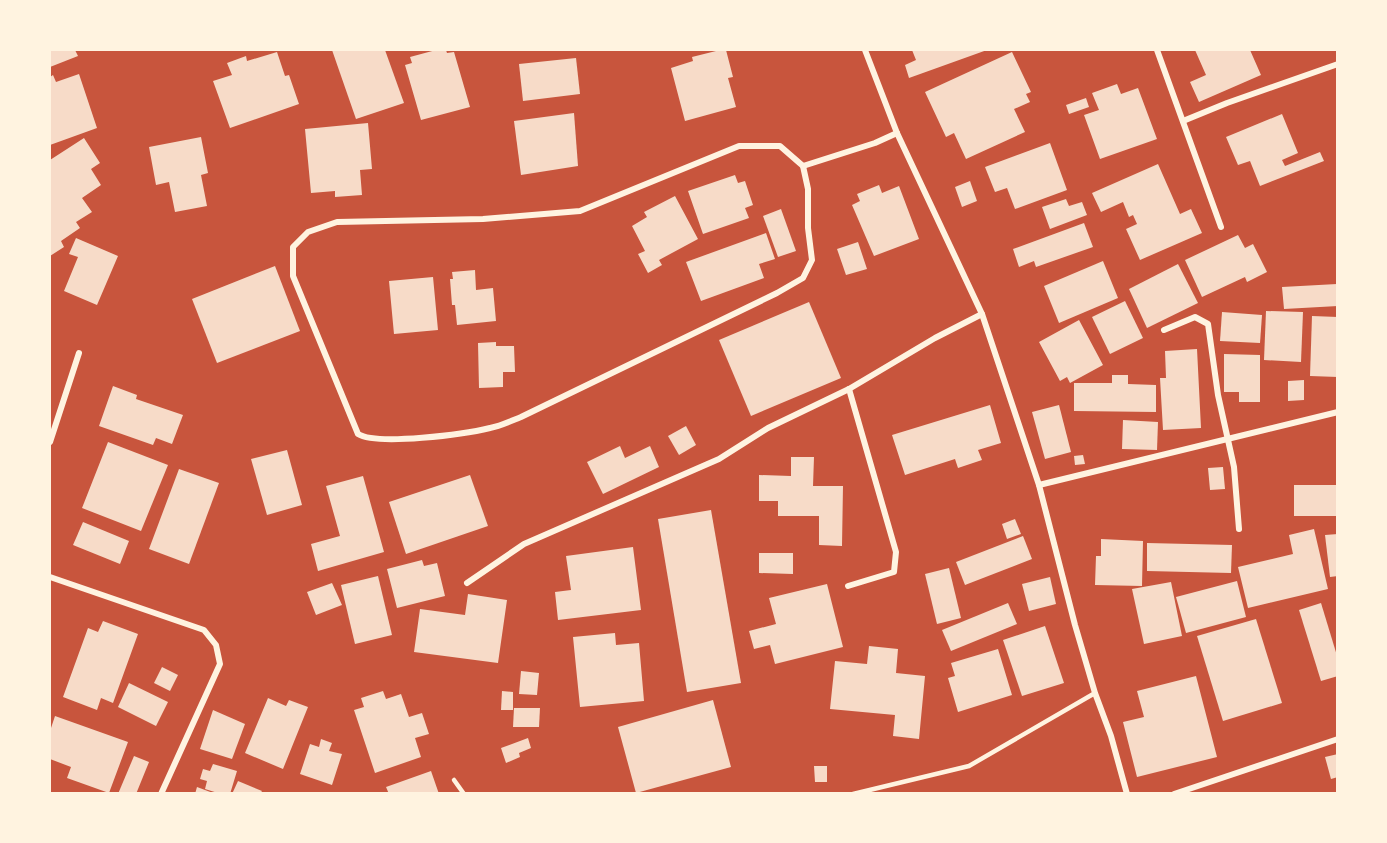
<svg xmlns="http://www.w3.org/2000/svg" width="1387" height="843" font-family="'Source Sans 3',sans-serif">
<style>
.building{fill:#f7dbc8}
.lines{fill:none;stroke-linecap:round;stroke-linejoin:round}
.service{stroke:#fff3e0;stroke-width:4.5}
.minor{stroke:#fff3e0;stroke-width:6}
</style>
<rect width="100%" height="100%" fill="#c8553d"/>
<g class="building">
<path d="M50,50h25l3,6 -28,11z"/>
<path d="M332,50h53l19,53 -48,16z"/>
<path d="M436,50h10l1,3 7,-1 16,55 -49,13 -16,-55 7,-2 -2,-6z"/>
<path d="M720,50h6l7,27 -5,1 8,29 -51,14 -14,-53 22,-7 -1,-4z"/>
<path d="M912,50h75l-78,28 -4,-13 11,-5z"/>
<path d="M1195,50h43l1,1 11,-1 11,25 -62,27 -9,-20 16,-7z"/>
<path d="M277,52l8,24 4,-1 10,29 -69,24 -17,-47 19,-6 -5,-12 19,-7 1,5z"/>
<path d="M1012,52l19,40 -5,2 4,8 -16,7 11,23 -59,27 -12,-26 -8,4 -21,-45z"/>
<path d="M576,58l4,36 -57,7 -4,-37z"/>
<path d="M79,74l18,54 -47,17v-68l3,-2 3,7z"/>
<path d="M1117,84l4,10 17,-6 19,51 -57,20 -16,-44 15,-5 -7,-17z"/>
<path d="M1086,98l3,9 -20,7 -3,-9z"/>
<path d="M574,113l4,53 -57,9 -7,-54z"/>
<path d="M1282,114l16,39 -16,7 3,6 35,-14 4,9 -64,25 -10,-25 -12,4 -12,-28z"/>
<path d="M368,123l4,46 -12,1 2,25 -27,2v-6l-24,2 -6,-64z"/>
<path d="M201,137l7,36 -7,2 6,31 -32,6 -6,-30 -13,3 -7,-38z"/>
<path d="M84,138l16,25 -9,6 10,16 -19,13 10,14 -16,10 4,6 -19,13 3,6 -14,9v-96z"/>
<path d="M1050,143l17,47 -52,19 -8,-21 -12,4 -10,-25z"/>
<path d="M1158,164l22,50 11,-5 11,24 -62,27 -14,-31 11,-5 -4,-9 -4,2 -6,-15 -22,10 -9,-19z"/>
<path d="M735,175l3,8 7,-2 8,24 -8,3 4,10 -46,16 -15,-43z"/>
<path d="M970,181l7,20 -15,6 -7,-20z"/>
<path d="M879,185l3,8 17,-7 20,53 -45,17 -22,-51 8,-4 -3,-7z"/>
<path d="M675,196l23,43 -39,21 3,5 -14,8 -10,-19 7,-3 -13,-25 15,-9 -3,-5z"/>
<path d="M1066,199l3,7 13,-4 5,13 -37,14 -8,-22z"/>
<path d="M781,209l15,42 -18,6 -15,-41z"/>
<path d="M1084,223l9,24 -57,20 -2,-6 -15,6 -6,-18z"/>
<path d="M766,233l9,26 -16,5 5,14 -63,23 -15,-39z"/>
<path d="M1238,235l7,13 8,-4 14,28 -20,10 -2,-5 -43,20 -17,-37z"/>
<path d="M76,238l42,18 -21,49 -33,-14 14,-34 -9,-3z"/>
<path d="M858,242l9,27 -21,6 -9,-26z"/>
<path d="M1103,261l15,37 -59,25 -15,-37z"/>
<path d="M1178,264l20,39 -51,25 -18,-39z"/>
<path d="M275,266l25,65 -83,32 -25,-64z"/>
<path d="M475,270l1,20 17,-2 3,33 -39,4 -2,-20h-3l-2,-26h3l-1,-7z"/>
<path d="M433,277l5,53 -44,4 -5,-53z"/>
<path d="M1337,284l1,22 -54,3 -2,-22z"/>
<path d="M1125,301l18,37 -33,16 -18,-37z"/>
<path d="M809,302l32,76 -90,38 -32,-76z"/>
<path d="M1266,311l37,1 -2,50 -37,-2z"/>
<path d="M1222,312l40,3 -2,28 -40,-2z"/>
<path d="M1312,316l26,1v60l-28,-1z"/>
<path d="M1079,320l24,45 -33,18 -3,-6 -7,4 -21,-39z"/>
<path d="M496,342v4h18l1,26h-12v15l-24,1 -1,-45z"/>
<path d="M1197,349l4,79 -38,2 -3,-52h6l-1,-27z"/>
<path d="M1224,354l36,1v47h-21v-10h-15z"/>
<path d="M1112,375h16v9l28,1v27l-82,-1v-28h38z"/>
<path d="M1304,380v20l-16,1v-20z"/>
<path d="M113,386l24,9 -1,4 47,16 -11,29 -16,-6 -3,7 -54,-19z"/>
<path d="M990,405l11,38 -23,7 4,10 -24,8 -3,-9 -50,16 -13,-40z"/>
<path d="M1059,405l12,47 -26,7 -13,-47z"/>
<path d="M1123,420l35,2 -1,28 -35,-1z"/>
<path d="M686,426l10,19 -17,10 -11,-19z"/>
<path d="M108,442l60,23 -27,66 -59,-23z"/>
<path d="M620,446l5,12 25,-12 9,21 -56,27 -16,-32z"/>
<path d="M287,450l15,55 -35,10 -16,-56z"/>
<path d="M1083,455l2,9 -10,1 -1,-9z"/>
<path d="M791,457h23l-1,29h30l-1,60 -23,-1v-29h-41v-15h-19v-26l32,1z"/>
<path d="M1223,467l2,22 -15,1 -2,-22z"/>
<path d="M179,469l40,14 -30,81 -40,-15z"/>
<path d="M470,475l18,51 -82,28 -17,-52z"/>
<path d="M363,476l21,76 -66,19 -7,-27 29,-8 -14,-50z"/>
<rect x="1294" y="485" width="44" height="31"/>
<path d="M711,510l30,173 -54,9 -29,-173z"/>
<path d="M1015,519l6,15 -14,5 -5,-15z"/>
<path d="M83,522l46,19 -9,23 -47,-19z"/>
<path d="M1314,529l14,60 -80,19 -10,-41 55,-13 -4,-19z"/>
<path d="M1338,534v42l-8,1 -5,-42z"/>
<path d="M1023,536l9,23 -67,26 -9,-23z"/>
<path d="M1101,539l42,2 -1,45 -47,-1 1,-29h5z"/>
<path d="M1147,543l85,2 -1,28 -84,-2z"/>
<path d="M633,547l8,63 -83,10 -3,-28 16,-2 -5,-34z"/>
<path d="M759,553h34v21l-34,-1z"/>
<path d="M422,560l2,6 13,-3 8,33 -48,12 -10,-39z"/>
<path d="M949,568l12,50 -24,6 -12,-50z"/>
<path d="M378,576l14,59 -37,9 -14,-59z"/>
<path d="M1050,577l6,27 -27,7 -7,-27z"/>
<path d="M1237,581l9,36 -60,16 -10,-36z"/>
<path d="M1171,582l11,54 -38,8 -12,-55z"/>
<path d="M332,583l10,22 -26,10 -9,-23z"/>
<path d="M827,584l16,63 -68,17 -5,-19 -16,4 -5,-18 27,-7 -7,-26z"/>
<path d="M468,594l39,6 -9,63 -84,-11 6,-43 45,6z"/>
<path d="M1008,603l9,21 -66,27 -9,-21z"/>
<path d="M1321,603l17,56v17l-17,5 -22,-71z"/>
<path d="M1256,619l26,84 -59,18 -26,-85z"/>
<path d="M103,621l35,13 -25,69 -12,-5 -4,12 -34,-13 25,-69 10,4z"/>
<path d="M1045,626l19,57 -42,13 -19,-56z"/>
<path d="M615,633l1,12 23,-2 5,58 -64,6 -7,-70z"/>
<path d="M869,646l29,3 -2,24 29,3 -6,63 -26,-3 2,-21 -65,-6 5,-48 32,3z"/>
<path d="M998,649l14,46 -54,17 -10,-34 7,-2 -4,-13z"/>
<path d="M162,667l16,8 -8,16 -16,-8z"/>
<path d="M521,671l18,2 -2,22 -18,-1z"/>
<path d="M1196,676l21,81 -80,20 -14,-55 21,-5 -7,-26z"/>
<path d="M129,683l39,19 -12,24 -38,-19z"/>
<path d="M383,691l3,8 15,-5 8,23 13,-4 7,21 -14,4 6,19 -46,16 -21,-63 10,-3 -3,-9z"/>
<path d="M502,691l11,1v18h-12z"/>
<path d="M268,698l18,8 3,-6 19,7 -25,62 -38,-16z"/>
<path d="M713,700l18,67 -95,26 -18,-66z"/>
<path d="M514,708h26l-1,19h-26z"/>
<path d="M213,710l32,14 -13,35 -32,-10z"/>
<path d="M55,716l73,26 -19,51 -42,-15 4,-11 -21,-8v-28z"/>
<path d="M528,738l3,10 -12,5 1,4 -14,6 -5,-15z"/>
<path d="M321,739l11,4 -3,8 13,3 -10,31 -32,-11 10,-30 9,3z"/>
<path d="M1338,754v23l-7,2 -6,-22z"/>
<path d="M134,756l15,6 -13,32h-18z"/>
<path d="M213,764l24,7 -7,23h-9l-16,-5 2,-8 -7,-2 3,-10 7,2z"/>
<path d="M814,766h13v16h-12z"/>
<path d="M431,771l8,23h-50l-3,-7z"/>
<path d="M238,781l24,10 -2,3h-28z"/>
<path d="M197,787l16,6v1h-18z"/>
</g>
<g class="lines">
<g class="service">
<path d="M454,780l10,14"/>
<path d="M853,794l116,-28 126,-73"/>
</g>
<g class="minor">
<path d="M865,50l32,83 85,181 57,171 36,140 20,68 16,43 16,58"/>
<path d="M1157,50l64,177"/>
<path d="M1183,121l44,-18 111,-39"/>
<path d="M739,146h41l23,20 5,23v39l4,32 -9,18 -26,15 -256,124c-10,4 -20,9 -31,11 -24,6 -113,18 -132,6l-65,-158v-29l15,-15 29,-10 146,-3 97,-8z"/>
<path d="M803,166l72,-23 22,-10"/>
<path d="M1164,330l31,-13 13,7 10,71 16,72 5,62"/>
<path d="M50,442l29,-89"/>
<path d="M1039,485l299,-73"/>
<path d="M50,577l154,53 12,15 4,19 -59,130"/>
<path d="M467,583l57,-39 195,-85 49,-31 81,-39 86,-51 47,-24"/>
<path d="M848,586l46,-14 2,-20 -47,-163"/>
<path d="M1174,794l164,-55"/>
</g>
</g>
<rect width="1387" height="843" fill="none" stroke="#fff3e0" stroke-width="102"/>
</svg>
